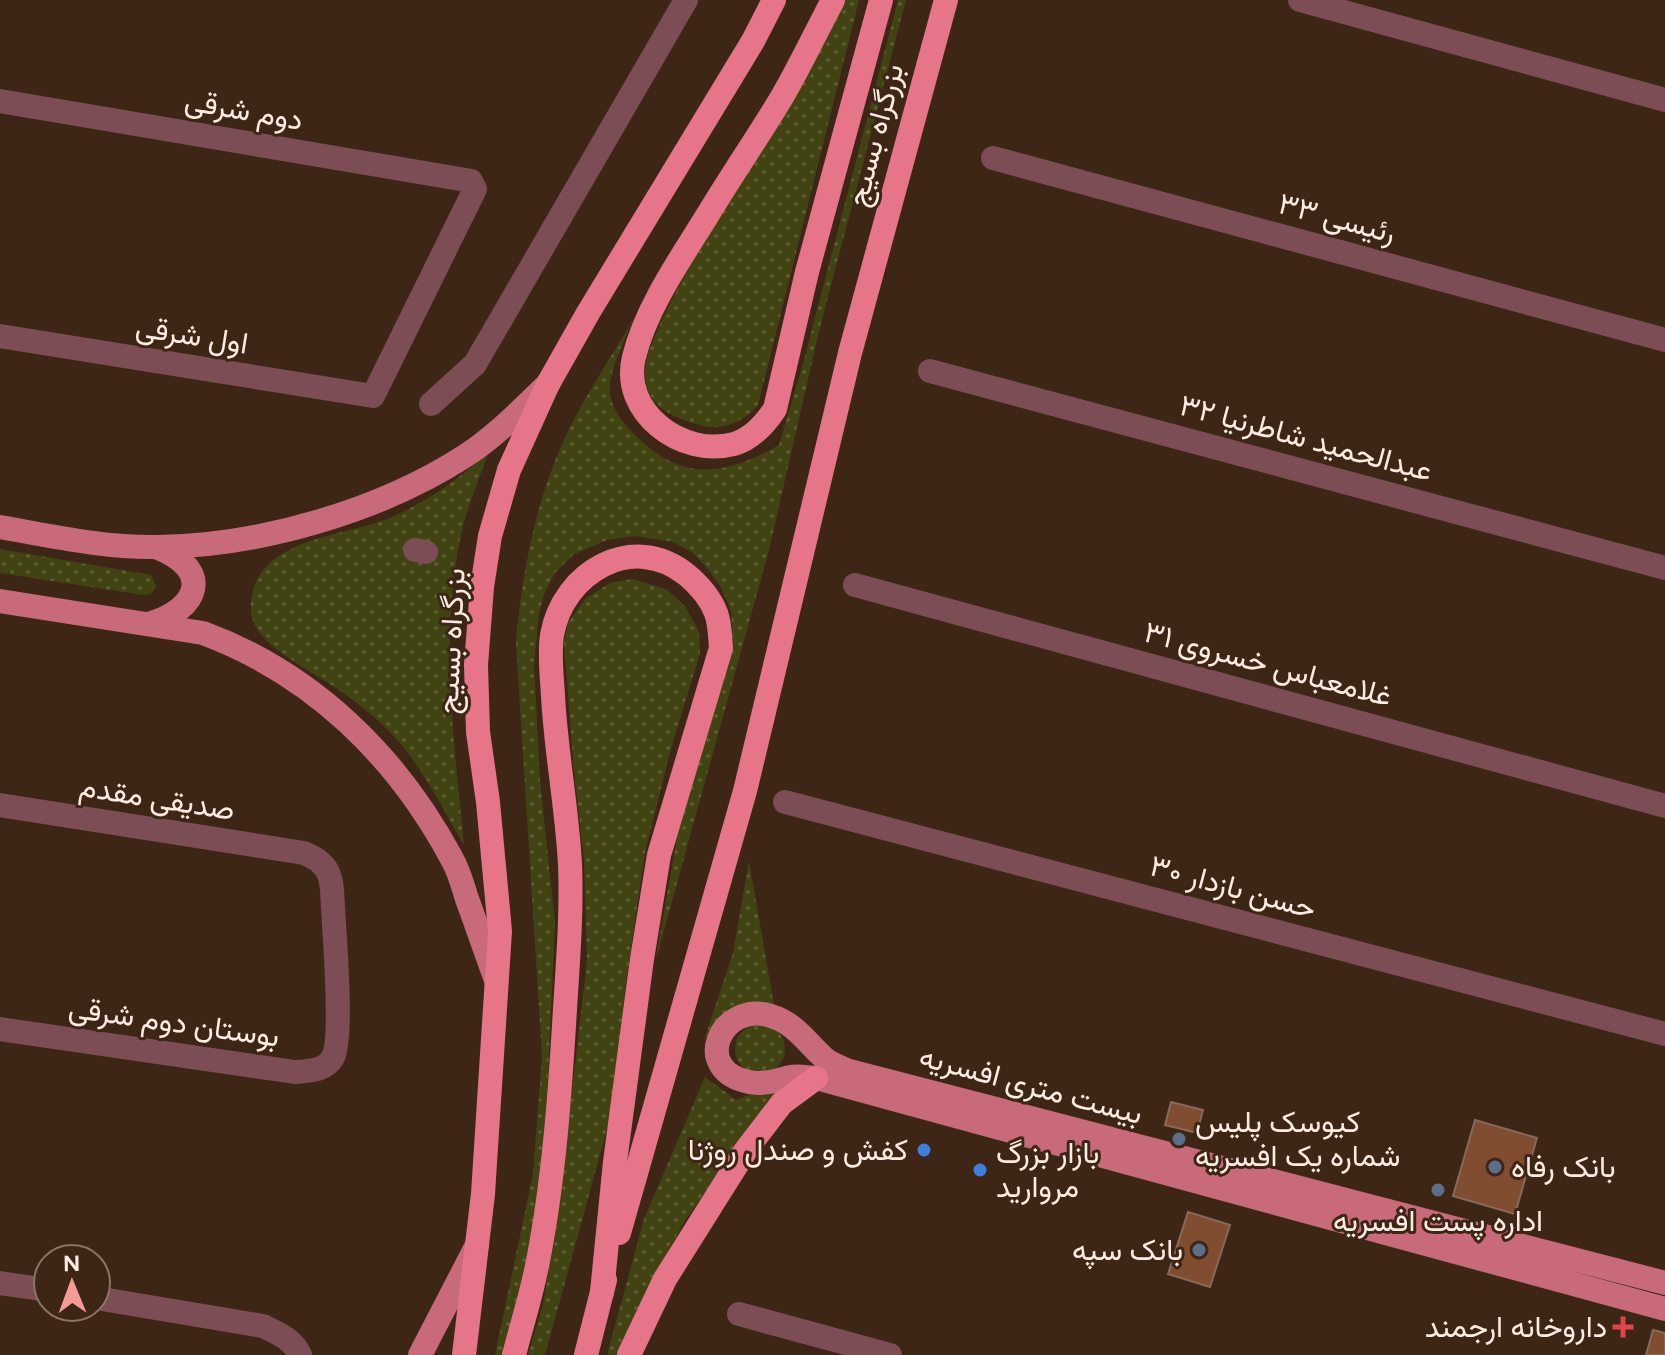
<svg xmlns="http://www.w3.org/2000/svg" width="1665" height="1355" font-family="Figtree,Vazirmatn,sans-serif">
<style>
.green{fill:url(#green-dots)}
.building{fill:#814d30;stroke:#866959;stroke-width:2}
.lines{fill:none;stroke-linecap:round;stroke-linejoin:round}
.minor{stroke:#7c4d54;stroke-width:24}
.major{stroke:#c96a7a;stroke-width:24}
.highway{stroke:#e77589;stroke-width:24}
.service-dot{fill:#5c6f8a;stroke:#3e2617;stroke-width:3}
.shop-dot{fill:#3f7fe0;stroke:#3e2617;stroke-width:3}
.health-dot{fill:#e0444e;stroke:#3e2617;stroke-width:3}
.labels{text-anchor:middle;stroke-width:6;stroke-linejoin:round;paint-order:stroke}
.street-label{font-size:30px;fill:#fcebe2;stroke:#3e2617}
.poi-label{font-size:30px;fill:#fcebe2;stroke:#3e2617;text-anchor:start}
</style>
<defs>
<pattern id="green-dots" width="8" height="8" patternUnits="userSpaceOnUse" patternTransform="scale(2)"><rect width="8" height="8" fill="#414412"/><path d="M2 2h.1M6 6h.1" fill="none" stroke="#5d5f34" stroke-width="1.8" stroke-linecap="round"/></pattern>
</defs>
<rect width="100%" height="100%" fill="#3e2617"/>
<g class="green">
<path d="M845,0h14l-101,405c-13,15 -33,26 -54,21 -21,-5 -51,-15 -57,-39 -3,-11 -2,-25 2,-36 20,-53 51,-102 79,-151 39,-67 78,-133 117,-200z"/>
<path d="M898,0h8l-87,331 -50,219 -114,413 23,-131 55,-185 -2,-36 -10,-24 -14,-19 -14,-15 -20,-11 -38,-6 -28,4 -34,15 -18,18 -11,21 -5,20 -5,51 6,116 15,142 -7,153 -5,74 -11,92 -29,113h-8l38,-181 9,-118 -26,-414c6,-68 19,-139 48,-202 19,-42 47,-82 70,-122 -8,19 -27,56 -24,76 3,17 13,29 25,41 48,48 89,41 144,10l25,-85z"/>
<path d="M488,453c-9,27 -21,54 -27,82 -22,102 -7,207 3,310 -24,-41 -46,-87 -81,-120 -10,-9 -22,-19 -33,-27 -23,-19 -85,-48 -95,-73 -5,-10 -5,-19 -3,-30 11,-58 96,-59 140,-78 36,-16 67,-38 96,-64z"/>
<path d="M0,549l151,26 5,11 -5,8 -8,1 -143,-22z"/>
<path d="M632,579l34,10 19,17 14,26 1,21 -30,99 -25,101 -19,129 -14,129 -67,244h-17l15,-51 14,-80 30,-264 -3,-100 -10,-89 -10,-128 4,-21 18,-24 24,-15z"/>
<path d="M749,861l26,150 -58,14 -13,15 29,-87z"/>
<circle cx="760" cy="1049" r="25"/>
<path d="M705,1077l31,23 18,-7 23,-4 -94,135 -36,65 -30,66h-10l37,-136z"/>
</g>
<g class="building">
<path d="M1171,1102l32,8 -6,23 -32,-8z"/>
<path d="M1475,1120l62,18 -22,76 -62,-18z"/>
<path d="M1188,1212l42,13 -20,62 -42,-13z"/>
<path d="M1653,1330l12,3v22h-19z"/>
</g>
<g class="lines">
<g class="minor">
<path d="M1300,0l365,100"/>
<path d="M0,101l466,79 5,1 4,8 -102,207 -373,-60"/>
<path d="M993,158l672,182"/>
<path d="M930,371l735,197"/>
<path d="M431,404l44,-40 211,-364"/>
<path d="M415,550l11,2"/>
<path d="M855,585l810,221"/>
<path d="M785,802l880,232"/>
<path d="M0,805l304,48c19,8 26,16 28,36 1,30 12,147 1,168 -7,14 -24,14 -38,15l-295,-43"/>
<path d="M0,1283l48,7"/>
<path d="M96,1298l167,28c14,7 30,13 37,29"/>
<path d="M739,1314l151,41"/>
</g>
<g class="major">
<path d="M0,527c51,9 105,21 158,20 101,-1 222,-36 307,-91 31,-20 57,-47 83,-72"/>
<path d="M0,601l203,32c110,41 194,123 249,226 7,12 11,27 15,40 10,27 19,54 29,81"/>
<path d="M148,624c53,-15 65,-55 8,-77"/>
<path d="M1665,1283l-819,-213c-7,-4 -16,-6 -22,-12 -17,-15 -29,-35 -53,-42 -50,-16 -81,54 -22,66 15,3 28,-2 42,-5 8,-2 17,1 25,1l849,231"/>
<path d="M420,1355l57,-110"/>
</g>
<g class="highway">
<path d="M833,0c-17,32 -33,66 -51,97 -24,40 -51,79 -75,119 -26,42 -61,92 -73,141 -14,55 48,101 100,87 18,-5 31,-20 41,-35l32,-137 74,-272"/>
<path d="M619,1233l126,-442 105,-438 96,-353"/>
<path d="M464,1355l19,-161 17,-263 -12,-129 -10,-70 -2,-67 6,-78 8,-51 19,-66 39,-86 40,-71 165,-272 21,-41"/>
<path d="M514,1355c8,-31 18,-62 24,-94 16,-82 22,-168 27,-252 3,-48 7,-97 5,-145 -3,-56 -14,-112 -17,-168 -1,-20 -4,-41 -1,-61 11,-63 81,-104 135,-60 13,11 23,22 29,38 4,10 4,24 5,35l-62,207 -17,104 -27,203 -13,130"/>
<path d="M586,1355l19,-75"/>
<path d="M629,1355l36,-76 81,-129 36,-47 34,-25"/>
</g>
</g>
<g class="service-dot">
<circle cx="1179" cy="1139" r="8"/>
<circle cx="1495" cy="1167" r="8"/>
<circle cx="1438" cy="1190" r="8"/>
<circle cx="1199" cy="1250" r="8"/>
</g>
<g class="shop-dot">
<circle cx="924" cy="1150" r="8"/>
<circle cx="980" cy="1170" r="8"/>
</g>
<path class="health-dot" d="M1619 1315h8v8h8v8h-8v8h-8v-8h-8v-8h8z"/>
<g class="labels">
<g class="street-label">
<text transform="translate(244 110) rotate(10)" y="10">دوم شرقی</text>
<text transform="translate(875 135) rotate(-75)" y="10">بزرگراه بسیج</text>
<text transform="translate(1337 218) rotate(15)" y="10">رئیسی ۳۳</text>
<text transform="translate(192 335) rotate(9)" y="10">اول شرقی</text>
<text transform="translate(1306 438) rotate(15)" y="10">عبدالحمید شاطرنیا ۳۲</text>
<text transform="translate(451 641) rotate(-87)" y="10">بزرگراه بسیج</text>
<text transform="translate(1268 664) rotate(15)" y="10">غلامعباس خسروی ۳۱</text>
<text transform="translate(157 798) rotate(9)" y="10">صدیقی مقدم</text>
<text transform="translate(1233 887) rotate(15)" y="10">حسن بازدار ۳۰</text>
<text transform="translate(174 1022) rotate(8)" y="10">بوستان دوم شرقی</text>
<text transform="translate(1031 1085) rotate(15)" y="10">بیست متری افسریه</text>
</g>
<g class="poi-label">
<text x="1195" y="1132">کیوسک پلیس<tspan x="1195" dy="34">شماره یک افسریه</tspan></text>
<text x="908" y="1160" text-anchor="end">کفش و صندل روژنا</text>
<text x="996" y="1163">بازار بزرگ<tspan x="996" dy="34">مروارید</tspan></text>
<text x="1511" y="1177">بانک رفاه</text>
<text x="1438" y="1231" text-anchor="middle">اداره پست افسریه</text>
<text x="1183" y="1260" text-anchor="end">بانک سپه</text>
<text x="1607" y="1337" text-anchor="end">داروخانه ارجمند</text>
</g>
</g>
<g transform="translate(72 1283) rotate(359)"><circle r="38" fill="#3e2617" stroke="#8a7568" stroke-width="2"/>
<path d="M0-6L14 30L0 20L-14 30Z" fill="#f59b98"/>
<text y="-12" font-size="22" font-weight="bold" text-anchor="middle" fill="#fcebe2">N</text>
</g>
</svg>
